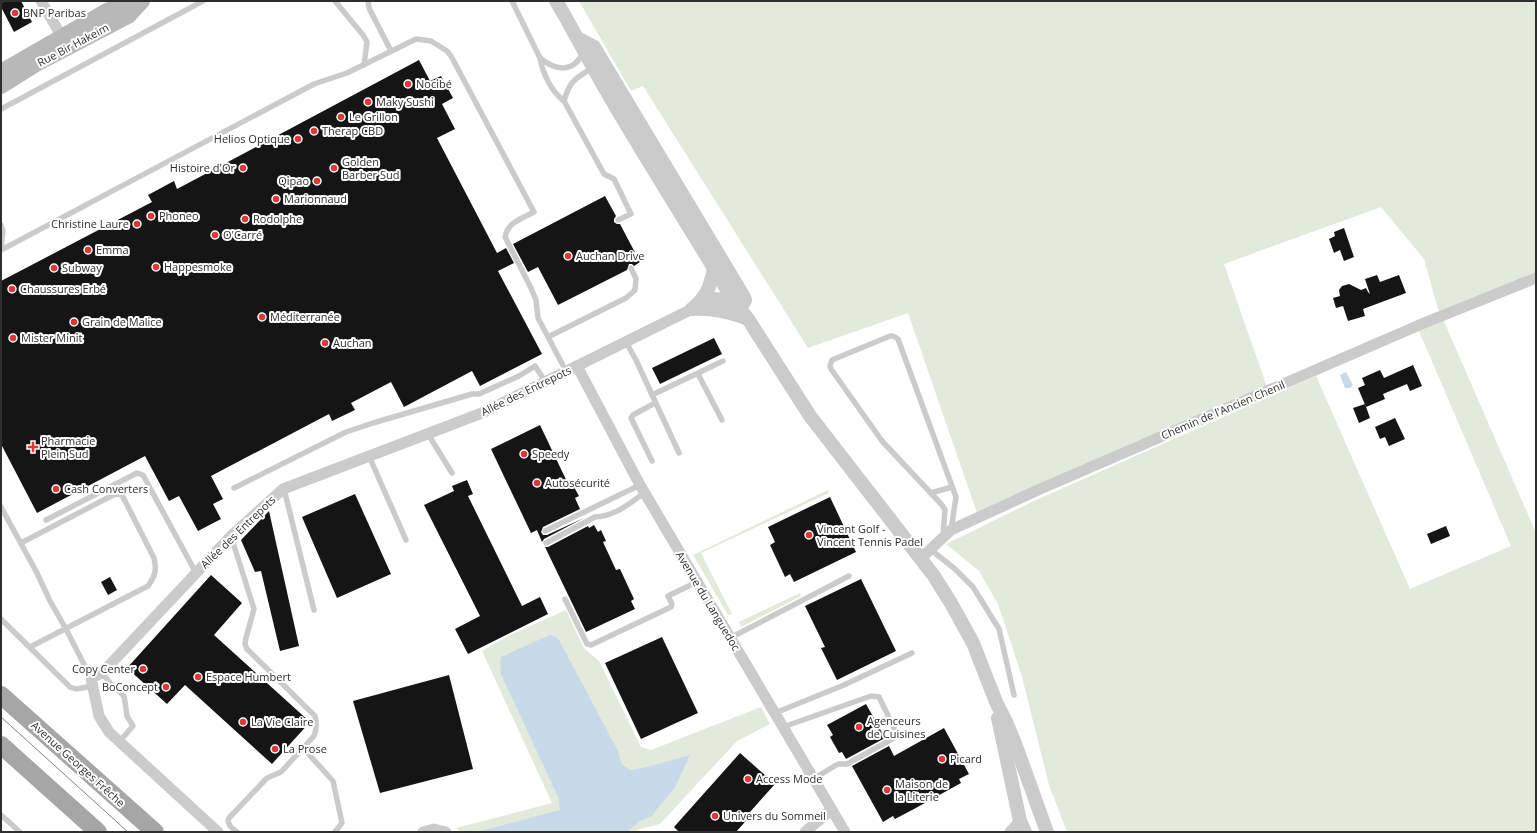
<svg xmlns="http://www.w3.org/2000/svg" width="1537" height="833" font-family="'Open Sans',sans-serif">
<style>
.green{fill:#e2eadc}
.water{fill:#c8daea}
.building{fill:#151515}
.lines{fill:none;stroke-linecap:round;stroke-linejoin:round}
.service{stroke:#cbcbcb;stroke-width:5.5}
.minor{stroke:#cbcbcb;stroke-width:11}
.tertiary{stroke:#cbcbcb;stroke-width:14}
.secondary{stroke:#b8b8b8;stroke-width:16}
.primary{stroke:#a6a6a6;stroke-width:18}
.tram{stroke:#838383;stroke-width:1}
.poi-dot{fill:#dd3837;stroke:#fff;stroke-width:1.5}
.labels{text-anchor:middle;stroke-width:4;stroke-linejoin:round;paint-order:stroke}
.poi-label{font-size:11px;fill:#2e2e2e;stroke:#fff;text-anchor:start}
.street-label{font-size:11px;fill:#2e2e2e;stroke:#fff}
</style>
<rect width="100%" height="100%" fill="#fff"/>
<g class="green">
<path d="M579,1h957v276l-93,42 93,214v299h-469l-18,-47 -27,-108 -24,-73 -19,-33 -33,-27 90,-44 280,-124 94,213 101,-43 -92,-215 24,-12 -5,-10 -14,-50 -43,-52 -157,57 43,123 -290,126 -69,-200 -100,35 -165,-262 -12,5z"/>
<path d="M828,490l1,3 -128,60 31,61 -4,1 -35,-60z"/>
<path d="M800,593l1,3 -60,31 -2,-5z"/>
<path d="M566,610l18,38 15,13 42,86 10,3 110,-43 9,17 -33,17 -77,83 -20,5 -4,3h-18l-51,-19 -72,19h-34l-5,-4 96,-25 -70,-152 28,-16z"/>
</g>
<g class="water">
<path d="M1346,372l7,13 -3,3h-5l-5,-13z"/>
<path d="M550,635l8,3 60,113 4,14 9,5 16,-3 43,-12 -16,34 -14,16 -8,11 -12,5 -13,11h-150l83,-22 -1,-11 -58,-125 -1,-9 1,-8z"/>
</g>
<g class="building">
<path d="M5,1h16l11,21 -18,10 -13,-25v-4z"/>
<path d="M419,60l11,21 11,-5 12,22 -11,6 13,25 -18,9 60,115 9,-5 8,15 -16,8 44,83 -62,32 -8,-15 -68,36 -13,-25 -40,21 4,7 -23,11 -3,-7 -118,62 12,23 -10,5 8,15 -23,12 -19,-35 -10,5 -24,-45 -108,57 -36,-69v-163l151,-79 -4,-7 26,-14 3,8z"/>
<path d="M605,196l11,20 -2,3v3l3,2h3l20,38 -6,4 -2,-2h-3l-2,6 -69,35 -20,-38 -10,5 -15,-28z"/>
<path d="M1344,228l10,29 -10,4 -4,-11 -6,3 -5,-14 6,-3 -1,-4z"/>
<path d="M1377,275l3,7 19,-7 7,18 -43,16 2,7 -17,5 -5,-15 -7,2 -3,-10 7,-2 -1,-6 3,-4 7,-2 12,6 5,-2 2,4 2,2 -5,-15z"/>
<path d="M714,338l8,16 -62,30 -8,-16z"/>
<path d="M1413,365l9,21 -12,5 -3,-7 -24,10 2,5 -19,8 -8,-19 7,-3 -3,-7 18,-8 4,8z"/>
<path d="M1365,404l5,14 -11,5 -6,-15z"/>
<path d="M1395,418l10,21 -16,7 -4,-9 -5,2 -5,-12z"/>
<path d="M540,425l30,63 4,-1 5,9 -4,2 5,11 -37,18 -2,5 2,3h4l37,-17 -40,21 -2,3 -5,-12 -6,3 -40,-84z"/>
<path d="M467,480l6,14 -5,2 54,110 18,-9 8,17 -80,40 -13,-25 25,-13 -56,-111 30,-14 -2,-5z"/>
<path d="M355,494l36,80 -54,24 -35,-81z"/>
<path d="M830,497l26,55 -62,30 -4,-8 -5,3 -15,-32 5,-3 -7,-15z"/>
<path d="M269,511l30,135 -19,5 -19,-80 -6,1 -14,-32z"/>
<path d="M594,525l4,7 3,-2 5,11 -3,1 13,28 4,-1 14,30 -3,2 4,8 -49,23 -41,-85h3l40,-21 1,2z"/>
<path d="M1446,526l4,10 -19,8 -4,-10z"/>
<path d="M211,575l31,28 -28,32 96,87 -38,42 -87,-79 -18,19 -40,-36z"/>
<path d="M110,577l7,13 -9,5 -7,-13z"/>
<path d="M861,579l35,72 -59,29 -16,-32 4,-1 -20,-41z"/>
<path d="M662,637l36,76 -57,26 -36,-76z"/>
<path d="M449,675l24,94 -93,24 -27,-92z"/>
<path d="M866,704l19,34 -39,21 -4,-7 -3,1 -9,-16 3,-2 -6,-10z"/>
<path d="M944,728l25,46 -10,5 2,4 -47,26 -19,10 -2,-3 -10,6 -31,-56 37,-20 5,10z"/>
<path d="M740,753l35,31 -25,28 2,2 -16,18h-57l-5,-5z"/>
</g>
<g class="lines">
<g class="service">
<path d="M335,1l28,34 4,7 -3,23"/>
<path d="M368,1l1,7 22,43"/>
<path d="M512,1l28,57c3,16 11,33 24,43l40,73 10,5 17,35 -13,6"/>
<path d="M540,58c16,13 33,15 43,-5"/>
<path d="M564,101c6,-21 11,-22 28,-33"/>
<path d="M1,109l202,-108"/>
<path d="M1,225l2,6 -2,17"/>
<path d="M1,250l313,-166 33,-11 69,-34 15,2 16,10 4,5 83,156c-13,7 -26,10 -29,25l26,51 5,12 2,18 28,53"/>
<path d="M548,337l78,-39 9,-8 1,-11 -5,-11"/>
<path d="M626,342l10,18 43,93"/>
<path d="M698,374l24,46"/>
<path d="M652,395l71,-34"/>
<path d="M428,434l24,39"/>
<path d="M369,456l37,84"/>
<path d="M652,461l-21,-43 2,-3 22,-12"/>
<path d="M234,488l112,-56 27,-9 99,-29h7l40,-18 16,-10 10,15"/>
<path d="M284,489l30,121"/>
<path d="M931,493l21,-6"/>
<path d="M1,507l35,64 14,30 16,28 25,49"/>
<path d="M46,520l91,-47 6,2 53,98"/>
<path d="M545,531l95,-46"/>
<path d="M231,536l23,73 -8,29 -1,6 2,5 68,67c2,8 2,13 -1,20l-33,36 -14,6 -38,40 -1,3 2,5 7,6"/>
<path d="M943,536l2,-26 -3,-5 -60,-64 -51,-72 -1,-3 2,-6 58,-24h3l5,3 58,158 -5,33"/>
<path d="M21,543l94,-49 7,1 32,63c3,12 1,18 -6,28l-118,61"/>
<path d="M546,543l49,-26c20,-1 34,-13 49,-24"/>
<path d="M930,549l25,20 18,18 26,42 15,66"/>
<path d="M565,599l22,45 4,1 80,-38 1,-3 -4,-8 29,-14"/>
<path d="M1,619l69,68 6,2 17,-3"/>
<path d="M730,638l119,-62"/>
<path d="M102,673l8,10 14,13 3,20 6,10 -14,16"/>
<path d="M775,713l69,-28 68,-32"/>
<path d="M783,727l88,-31 8,1 18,37 -3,4 -47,26h-9l-25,15"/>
<path d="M303,748l30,33 9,42 -7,9"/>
<path d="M1,815l19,17"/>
</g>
<g class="minor">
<path d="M41,1l21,36"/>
<path d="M577,366l63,119 205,347"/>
<path d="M920,559l31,-29 87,-40 386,-167 112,-45"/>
<path d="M218,832l-109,-100 -10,-16 -8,-38 11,-5 129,-137 52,-47 199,-76 210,-104"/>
<path d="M423,832l11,-3 12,3"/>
<path d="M805,832l26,-22"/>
<path d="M1010,832l10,-11"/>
</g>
<g class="tertiary">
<path d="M556,1c21,35 39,72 61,108 38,64 78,127 116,191l15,19 62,97 124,160 18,29 21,38 23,59 11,22 9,22 31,86"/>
<path d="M579,39l15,8 150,250 1,3 -5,9"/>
<path d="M702,301l10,-2 21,1"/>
<path d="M692,309c21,-1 37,3 56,10"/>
<path d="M692,309c15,-12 18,-22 22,-40"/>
<path d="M998,718l22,103 5,11"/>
</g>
<g class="secondary">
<path d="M1,72l106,-61 20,-9 14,-1"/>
<path d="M1,86l35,-22 92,-48 14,-15"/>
</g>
<g class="primary">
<path d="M1,695l154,137"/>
<path d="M1,745l97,87"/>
</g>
<path class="tram" d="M1,717l127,115"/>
</g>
<g class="poi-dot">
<circle cx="15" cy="13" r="4"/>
<circle cx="408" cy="84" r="4"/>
<circle cx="368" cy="102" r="4"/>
<circle cx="341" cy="117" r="4"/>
<circle cx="314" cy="131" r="4"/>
<circle cx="298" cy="139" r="4"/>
<circle cx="243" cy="168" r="4"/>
<circle cx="334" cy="168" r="4"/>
<circle cx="317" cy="181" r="4"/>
<circle cx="276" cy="199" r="4"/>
<circle cx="151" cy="216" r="4"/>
<circle cx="245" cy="219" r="4"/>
<circle cx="137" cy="224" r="4"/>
<circle cx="215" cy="235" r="4"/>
<circle cx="88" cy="250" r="4"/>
<circle cx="568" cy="256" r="4"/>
<circle cx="156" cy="267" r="4"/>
<circle cx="54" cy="268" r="4"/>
<circle cx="12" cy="289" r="4"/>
<circle cx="262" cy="317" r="4"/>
<circle cx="74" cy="322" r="4"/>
<circle cx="13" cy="338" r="4"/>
<circle cx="325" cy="343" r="4"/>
<path d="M31 441h4v4h4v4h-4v4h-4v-4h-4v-4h4z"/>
<circle cx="524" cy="454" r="4"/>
<circle cx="537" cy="483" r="4"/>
<circle cx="56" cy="489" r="4"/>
<circle cx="809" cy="535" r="4"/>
<circle cx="143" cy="669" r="4"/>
<circle cx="198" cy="677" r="4"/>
<circle cx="166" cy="687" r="4"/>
<circle cx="243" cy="722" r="4"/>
<circle cx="859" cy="727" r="4"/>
<circle cx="275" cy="749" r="4"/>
<circle cx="942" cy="759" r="4"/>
<circle cx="748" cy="779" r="4"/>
<circle cx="887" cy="790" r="4"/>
<circle cx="715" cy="816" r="4"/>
</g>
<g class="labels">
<g class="poi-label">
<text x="23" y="17">BNP Paribas</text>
<text x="416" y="88">Nocibé</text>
<text x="376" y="106">Maky Sushi</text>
<text x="349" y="121">Le Grillon</text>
<text x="322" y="135">Therap CBD</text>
<text x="290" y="143" text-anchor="end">Helios Optique</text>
<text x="342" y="166">Golden<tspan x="342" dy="13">Barber Sud</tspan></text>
<text x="235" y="172" text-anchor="end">Histoire d'Or</text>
<text x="309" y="185" text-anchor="end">Qipao</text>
<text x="284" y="203">Marionnaud</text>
<text x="159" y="220">Phoneo</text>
<text x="253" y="223">Rodolphe</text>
<text x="129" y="228" text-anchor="end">Christine Laure</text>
<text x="223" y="239">O'Carré</text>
<text x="96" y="254">Emma</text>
<text x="576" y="260">Auchan Drive</text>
<text x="164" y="271">Happesmoke</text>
<text x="62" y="272">Subway</text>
<text x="20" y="293">Chaussures Erbé</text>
<text x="270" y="321">Méditerranée</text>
<text x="82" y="326">Grain de Malice</text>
<text x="21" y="342">Mister Minit</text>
<text x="333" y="347">Auchan</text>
<text x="41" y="445">Pharmacie<tspan x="41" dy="13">Plein Sud</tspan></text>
<text x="532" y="458">Speedy</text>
<text x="545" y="487">Autosécurité</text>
<text x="64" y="493">Cash Converters</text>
<text x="817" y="533">Vincent Golf -<tspan x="817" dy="13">Vincent Tennis Padel</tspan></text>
<text x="135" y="673" text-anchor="end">Copy Center</text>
<text x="206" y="681">Espace Humbert</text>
<text x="158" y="691" text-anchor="end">BoConcept</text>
<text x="867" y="725">Agenceurs<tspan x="867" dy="13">de Cuisines</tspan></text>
<text x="251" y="726">La Vie Claire</text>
<text x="283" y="753">La Prose</text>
<text x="950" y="763">Picard</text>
<text x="756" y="783">Access Mode</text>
<text x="895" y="788">Maison de<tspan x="895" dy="13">la Literie</tspan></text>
<text x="723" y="820">Univers du Sommeil</text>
</g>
<g class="street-label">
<text transform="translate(73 45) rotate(-28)" y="4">Rue Bir Hakeim</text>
<text transform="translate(526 391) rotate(-26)" y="4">Allée des Entrepots</text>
<text transform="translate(1223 410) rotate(-23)" y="4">Chemin de l'Ancien Chenil</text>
<text transform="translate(238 532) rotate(-44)" y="4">Allée des Entrepots</text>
<text transform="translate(708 601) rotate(59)" y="4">Avenue du Languedoc</text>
<text transform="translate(78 764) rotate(42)" y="4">Avenue Georges Frêche</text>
</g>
</g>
<rect width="1537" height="833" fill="none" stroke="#2e2e2e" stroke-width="4"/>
</svg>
